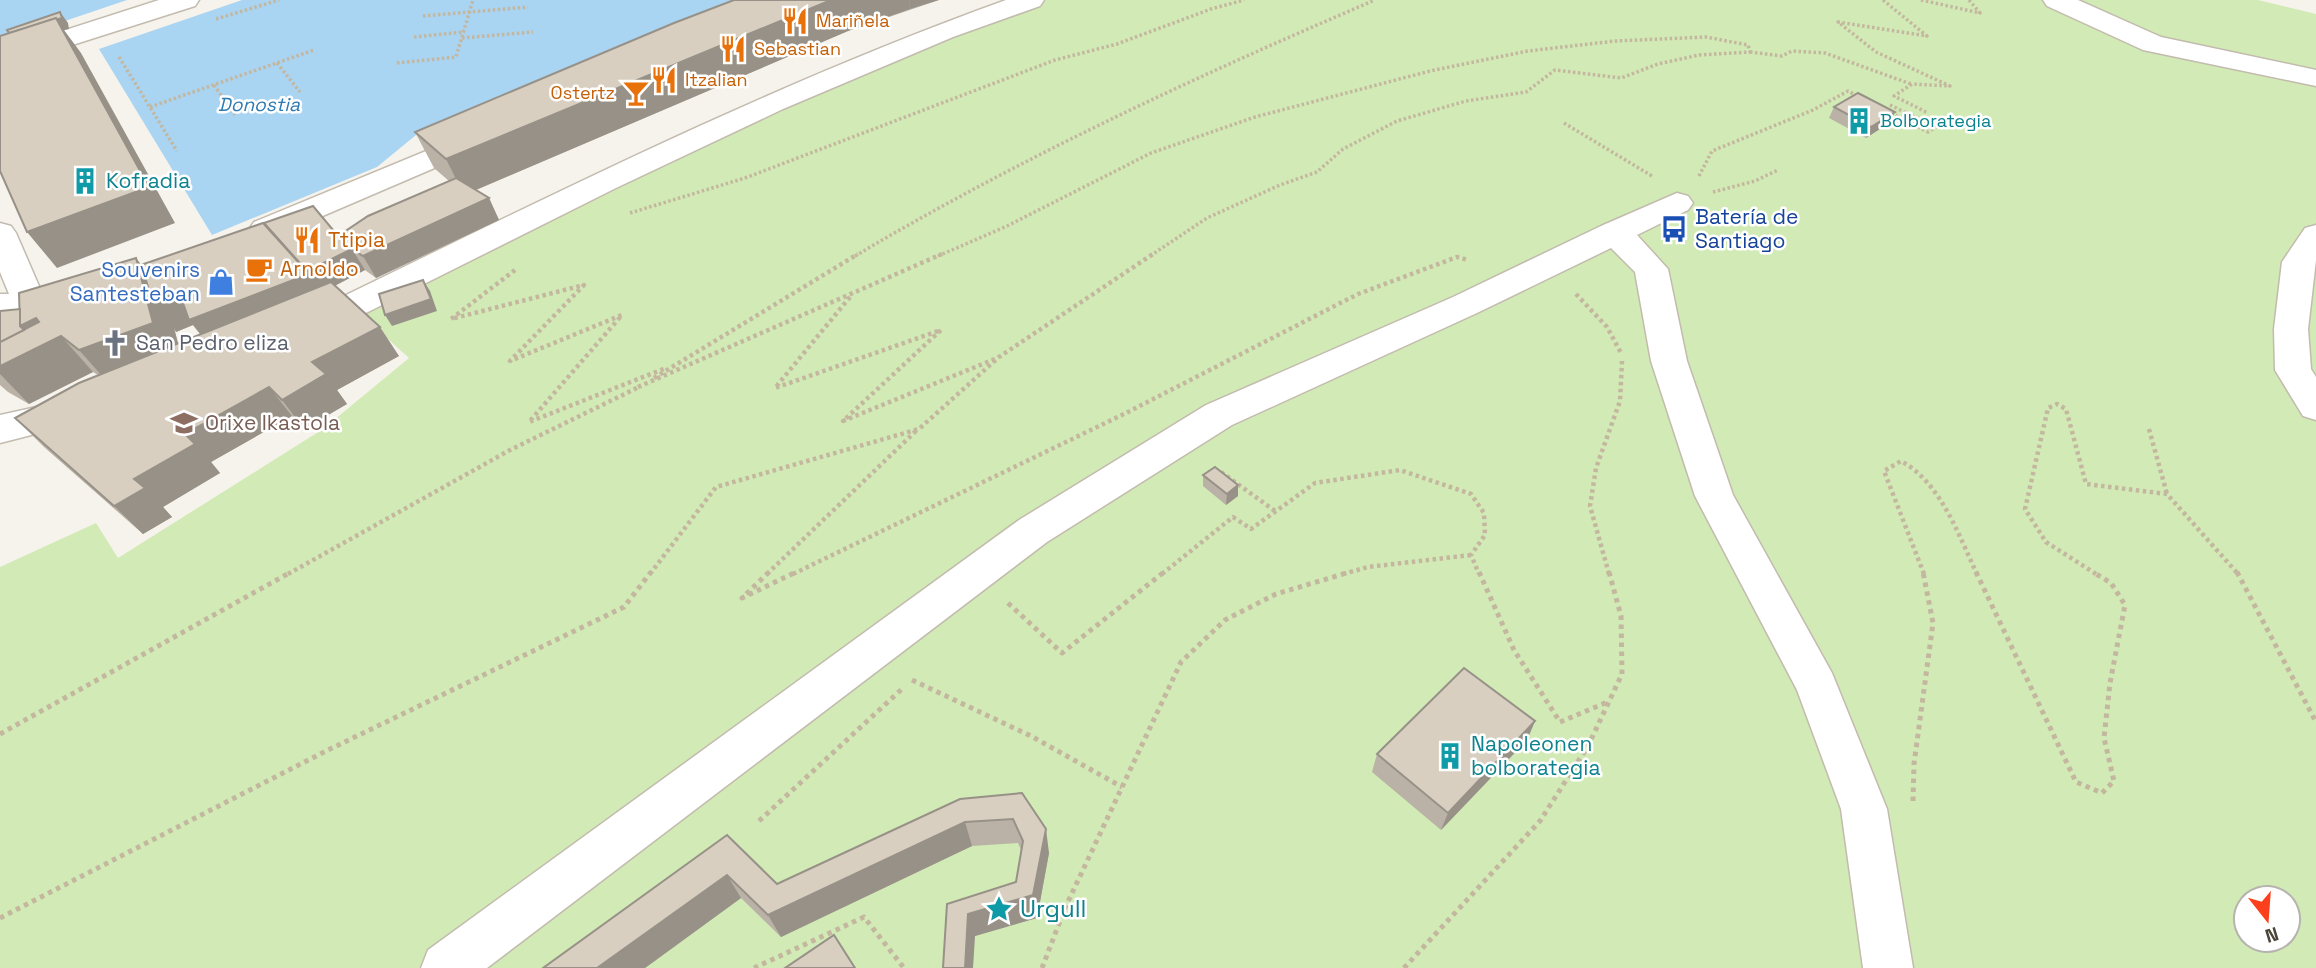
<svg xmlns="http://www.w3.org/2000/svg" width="2316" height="968" font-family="'Space Grotesk',sans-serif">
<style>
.green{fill:#d2eab5;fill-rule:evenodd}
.water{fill:#a9d4f2}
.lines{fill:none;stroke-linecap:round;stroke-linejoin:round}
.minor-casing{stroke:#c2bbae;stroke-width:3}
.path-far2{stroke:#c4b79f;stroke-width:3.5;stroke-dasharray:2.5 2.5;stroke-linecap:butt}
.path-far1{stroke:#c4b79f;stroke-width:4.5;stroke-dasharray:3.5 3.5;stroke-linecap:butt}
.path{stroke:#c4b79f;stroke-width:5;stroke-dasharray:4.5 4.5;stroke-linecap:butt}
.minor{fill:#fff;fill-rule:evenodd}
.wall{fill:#bab2a6;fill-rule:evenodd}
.shaded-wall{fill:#979187}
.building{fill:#d8cfc1;stroke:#979187;stroke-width:2}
.labels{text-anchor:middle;stroke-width:5;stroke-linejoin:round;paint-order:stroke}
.far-food-label{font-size:18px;fill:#c56008;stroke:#fff;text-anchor:start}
.far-culture-label{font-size:18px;fill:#0d838f;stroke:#fff;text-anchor:start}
.far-water-label{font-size:19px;font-style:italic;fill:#2e7ab2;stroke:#fff}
.culture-label{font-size:21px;fill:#0d838f;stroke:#fff;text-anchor:start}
.transit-label{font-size:21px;fill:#164399;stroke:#fff;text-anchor:start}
.food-label{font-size:21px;fill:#c56008;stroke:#fff;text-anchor:start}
.shop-label{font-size:21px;fill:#366cbe;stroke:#fff;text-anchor:end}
.worship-label{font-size:21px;fill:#5b616d;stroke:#fff;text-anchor:start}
.education-label{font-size:21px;fill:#785e54;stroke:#fff;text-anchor:start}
.near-culture-label{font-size:24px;fill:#0d838f;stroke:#fff;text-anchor:start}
</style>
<rect width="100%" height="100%" fill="#f6f3ec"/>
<path class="green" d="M1003,0h1255l58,14v954h-2316v-401l96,-44 22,35 205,-129 86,-71 -64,-58c216,-106 432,-215 658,-300zM2246,898h42v42h-42z"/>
<g class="water">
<path d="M0,0h127l-127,43z"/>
<path d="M242,0h509l-27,8 -308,127 -39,32 -165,68 -113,-186z"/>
</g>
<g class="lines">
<defs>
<g id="minor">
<path d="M159,0h40l-4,6 -195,62v-17z"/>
<path d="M1006,0h38l-4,6 -87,31 -170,72 -167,79 -248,124 -47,20 -12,4 -12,-4 -5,-8 5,-8 47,-20c218,-106 434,-214 662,-296z"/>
<path d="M2043,0h35l83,37 155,33v16l-173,-36 -96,-44z"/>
<path d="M477,130l11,3 4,6 -4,6 -212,91 -11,3 -11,-3 -5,-7 5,-7z"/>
<path d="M1677,193l11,3 5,7 -5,7 -51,25 31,34 19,92 46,134 99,178 55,136 26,159h-50l-22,-159 -44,-119 -102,-194 -44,-135 -16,-89 -24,-24 -134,65 -245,112 -185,117 -560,426h-66l7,-18 591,-430 187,-115 247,-108 148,-71z"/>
<path d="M0,223l11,3 5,7 26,60 29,-4 12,3 5,8 -5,8 -52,10 -31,-2v-22h9l-9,-22z"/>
<path d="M2316,225v35l-8,69 3,40 5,8v43l-13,-4 -28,-46 -1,-41 8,-67 23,-34z"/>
<path d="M73,399l13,4 5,9 -5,9 -86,22v-28z"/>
</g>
</defs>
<use href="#minor" class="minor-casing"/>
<g class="path-far2">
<path d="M1883,0l44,36 -89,-14 38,30 74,34 -38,-2 -18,12 34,17"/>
<path d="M1921,0l59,13 -11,-13"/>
<path d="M423,16l105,-9"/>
<path d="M216,19l63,-19"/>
<path d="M414,37l50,-5"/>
<path d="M462,38l71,-6"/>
<path d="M1750,52l32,4 10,-5 33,2 86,31"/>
<path d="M119,57l58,94"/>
<path d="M277,63l23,29"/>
<path d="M397,63l59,-6 17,-57"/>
<path d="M214,85l21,30"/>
<path d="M1890,105l46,22"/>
<path d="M150,107l164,-57"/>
<path d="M1891,113l37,19 8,-5"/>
<path d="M1564,123l88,53"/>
<path d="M1699,176l13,-25 101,-41 35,-19 10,5"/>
<path d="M1713,192l42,-11 23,-11"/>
<path d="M630,213l115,-35 310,-118 62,-16 94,-35 33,-9"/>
<path d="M855,256c167,-99 342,-180 520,-256"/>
<path d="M938,256l69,-30 144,-73 104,-36 175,-46 98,-20 87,-10 91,-4 42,8 2,7 -51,3 -41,9 -37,14 -66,-8 -29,22 -60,9 -69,20 -54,28 -26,23 -37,13 -73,33 -57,38"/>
</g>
<g class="path-far1">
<path d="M515,270l-64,49 133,-34 -74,76 112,-46 -93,107 137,-54"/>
<path d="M1576,294l31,33 14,26"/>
<path d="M850,297l-75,91 166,-58 -98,91 152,-62"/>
<path d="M654,378l204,-124"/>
<path d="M638,387l304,-133"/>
<path d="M2149,429l18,65"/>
<path d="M1221,472l54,39"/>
<path d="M288,574l222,-124 131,-64"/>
<path d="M650,574l66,-87 203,-58 80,-72 154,-103"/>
<path d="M767,574l151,-145"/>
<path d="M793,574l333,-161 232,-119 99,-37 11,3"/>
<path d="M1162,574l71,-57 18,12 64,-46 85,-13 71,24 13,19 1,22 -14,20 8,19"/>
<path d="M1343,574l25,-7 103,-12"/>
<path d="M1609,574l-19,-68 6,-38 24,-67 2,-40"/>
<path d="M1924,574l-40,-103 17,-10c40,22 57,73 76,113"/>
<path d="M2096,574l-50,-32 -21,-33 23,-101 9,-4 9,5 20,75 81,10 71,80"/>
</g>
<g class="path">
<path d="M769,572l-27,26 54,-26"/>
<path d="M1479,572l35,78 46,72 50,-21"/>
<path d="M1976,572l100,210 26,11 12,-12 -10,-43 6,-55 15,-78 -14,-22 -18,-11"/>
<path d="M2237,572l79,150"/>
<path d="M1008,603l54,50 102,-81"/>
<path d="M912,680l119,56 91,51"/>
<path d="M0,734l291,-162"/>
<path d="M1913,801l1,-37 19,-141 -10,-51"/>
<path d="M759,821l144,-133"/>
<path d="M0,918l326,-167 298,-144 27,-35"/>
<path d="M754,968l110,-51 40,51"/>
<path d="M1042,968l23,-60 116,-246 44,-42 51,-26 74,-22"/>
<path d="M1404,968l136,-147 48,-75 34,-72 -1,-58 -12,-44"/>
</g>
<use href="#minor" class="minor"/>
</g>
<g class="wall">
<path d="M734,0h205l-91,31 -372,159 13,8 10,22 -123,58 -11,-8 -30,15 64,71 -62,34 10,14 -43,25 -12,-13 -81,46 9,11 -57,34 9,10 -29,17 -99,-87 -29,-29 83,-43 -5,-3 -64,32 -21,-12 -8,-7v-74l20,-2 116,-51 5,7 197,-29 111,-55 -15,-13 -19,-36zM193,325l7,9 -22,9 -4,-15 2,4z"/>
<path d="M1834,107l61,5 -6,11 -23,15 -37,-20z"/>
<path d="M1203,475l35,21 -12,9 -23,-19z"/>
<path d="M1535,721l-8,19 -86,90 -69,-58 5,-18z"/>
<path d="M1022,793l27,60 -12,65 -62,18 -32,32 73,-86 5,-32 -3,-7 -46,3 -191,91 -40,-39 -96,70 82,-133 50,49z"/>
</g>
<g class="shaded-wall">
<path d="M831,0h78l1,9 -62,22 -384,164 -18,-36z"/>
<path d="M909,0h30l-29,9z"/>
<path d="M60,12l8,11 1,6 -5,1 17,23 94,170 -118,45 -30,-36 29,-214z"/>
<path d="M1895,112l-6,11 -23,15 5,-11z"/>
<path d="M489,198l10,22 -123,58 -13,-22z"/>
<path d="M352,249l13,21 -152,80 -20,-25 -17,7 -2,-4 8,31 -71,27 -32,-36 57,-92 28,37 15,-3z"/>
<path d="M423,280l7,11 7,20 -45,15 -7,-11z"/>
<path d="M32,308l29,28 32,36 -64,32 -29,-30v-16z"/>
<path d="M380,327l19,29 -62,34 10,14 -43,25 -22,-29 30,-38z"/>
<path d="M269,387l23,29 -81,46 9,11 -57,34 9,10 -29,17 -29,-28 20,-27 51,-45z"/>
<path d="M1238,485v11l-12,9 1,-11z"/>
<path d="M1535,721l-8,19 -86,90 7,-17z"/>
<path d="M965,822l7,24 -191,91 -13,-22z"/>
<path d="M1046,829l3,24 -12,65 -62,18 -2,32h-8l3,-54 65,-19z"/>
<path d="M727,875l14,23 -96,70h-48z"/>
</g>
<g class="building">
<path d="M734,0h97l-385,159 -31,-27 259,-109z"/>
<path d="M60,12l2,6 -53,15 -2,-3z"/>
<path d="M56,18l93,169 -122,45 -27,-61v-135z"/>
<path d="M1858,93l37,19 -24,15 -37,-20z"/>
<path d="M456,178l33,20 -126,58 -11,-7 -45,22 -43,-48 49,-17 25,30 30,-20z"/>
<path d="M263,223l46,51 -120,46 -10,-28 -26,10 -12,-37z"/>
<path d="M136,258l17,65 -74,27 -18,-14 -61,30v-24l39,-20 -3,-4 -16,8 -1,-33z"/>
<path d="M423,280l8,19 -46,16 -6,-21z"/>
<path d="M331,282l49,45 -68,35 14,12 -44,26 -13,-13 -84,47 10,10 -61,35 11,9 -31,18 -99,-88 64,-35z"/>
<path d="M20,309v17l4,4 -24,12v-31z"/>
<path d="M1215,467l23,18 -11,9 -24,-19z"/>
<path d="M1464,668l71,53 -87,92 -71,-59z"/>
<path d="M1022,793l24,36 -13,66 -65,19 -3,54h-22l4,-64 69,-22 7,-41 -10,-22 -48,3 -197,93 -41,-40 -130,93h-54l184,-133 50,49 183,-85z"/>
<path d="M834,935l21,33h-70z"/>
</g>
<defs>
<symbol id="restaurant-bare" viewBox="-9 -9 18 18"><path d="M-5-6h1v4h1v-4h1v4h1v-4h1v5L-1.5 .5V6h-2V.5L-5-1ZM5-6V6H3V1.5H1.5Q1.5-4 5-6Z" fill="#e8710a" stroke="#fff" stroke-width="2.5" paint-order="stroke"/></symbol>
<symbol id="bar-bare" viewBox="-9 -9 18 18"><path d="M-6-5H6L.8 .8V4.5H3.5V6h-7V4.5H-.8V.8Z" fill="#e8710a" stroke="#fff" stroke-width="2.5" paint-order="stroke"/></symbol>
<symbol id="building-bare" viewBox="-9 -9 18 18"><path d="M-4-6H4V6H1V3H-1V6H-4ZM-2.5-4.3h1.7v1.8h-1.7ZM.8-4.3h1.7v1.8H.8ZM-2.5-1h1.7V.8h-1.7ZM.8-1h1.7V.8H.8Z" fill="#0f9aa8" stroke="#fff" stroke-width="2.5" paint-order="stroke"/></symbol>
<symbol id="bus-bare" viewBox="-9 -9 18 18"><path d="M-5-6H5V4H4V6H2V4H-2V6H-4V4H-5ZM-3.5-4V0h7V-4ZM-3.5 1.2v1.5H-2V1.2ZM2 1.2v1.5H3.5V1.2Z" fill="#1a4fb4" stroke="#fff" stroke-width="2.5" paint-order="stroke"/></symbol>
<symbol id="cafe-bare" viewBox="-9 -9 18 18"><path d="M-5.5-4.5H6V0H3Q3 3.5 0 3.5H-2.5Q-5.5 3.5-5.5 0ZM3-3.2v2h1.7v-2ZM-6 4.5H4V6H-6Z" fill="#e8710a" stroke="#fff" stroke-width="2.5" paint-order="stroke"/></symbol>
<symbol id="shop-bare" viewBox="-9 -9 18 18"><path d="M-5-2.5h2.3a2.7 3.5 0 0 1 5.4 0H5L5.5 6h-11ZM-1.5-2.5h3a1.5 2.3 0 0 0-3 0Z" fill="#3f7fe0" stroke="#fff" stroke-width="2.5" paint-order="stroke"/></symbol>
<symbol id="church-bare" viewBox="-9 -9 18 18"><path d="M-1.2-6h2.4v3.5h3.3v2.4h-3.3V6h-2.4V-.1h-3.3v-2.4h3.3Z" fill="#6b7280" stroke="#fff" stroke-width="2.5" paint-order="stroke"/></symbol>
<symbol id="school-bare" viewBox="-9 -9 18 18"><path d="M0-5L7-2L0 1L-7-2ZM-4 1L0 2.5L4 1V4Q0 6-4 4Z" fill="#8d6e63" stroke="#fff" stroke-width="2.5" paint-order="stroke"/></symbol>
<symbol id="sight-bare" viewBox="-9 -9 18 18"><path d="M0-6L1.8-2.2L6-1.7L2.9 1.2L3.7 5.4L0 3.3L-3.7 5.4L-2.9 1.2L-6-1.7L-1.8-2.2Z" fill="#0f9aa8" stroke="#fff" stroke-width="2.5" paint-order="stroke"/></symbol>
</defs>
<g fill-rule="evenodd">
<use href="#restaurant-bare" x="776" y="2" width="38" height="38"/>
<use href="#restaurant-bare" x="714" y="30" width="38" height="38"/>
<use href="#restaurant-bare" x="645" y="61" width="38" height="38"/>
<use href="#bar-bare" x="617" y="74" width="38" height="38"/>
<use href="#building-bare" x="1840" y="102" width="38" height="38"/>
<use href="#building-bare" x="66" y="162" width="38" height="38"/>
<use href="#bus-bare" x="1655" y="210" width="38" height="38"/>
<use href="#restaurant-bare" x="288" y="221" width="38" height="38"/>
<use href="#cafe-bare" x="240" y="250" width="38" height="38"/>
<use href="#shop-bare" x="202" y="263" width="38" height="38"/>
<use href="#church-bare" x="96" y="324" width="38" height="38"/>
<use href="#school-bare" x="165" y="404" width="38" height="38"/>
<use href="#building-bare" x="1431" y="737" width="38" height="38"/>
<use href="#sight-bare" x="980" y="890" width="38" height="38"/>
</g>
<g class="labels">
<g class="far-food-label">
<text x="816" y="27">Mariñela</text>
<text x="754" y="55">Sebastian</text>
<text x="685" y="86">Itzalian</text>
<text x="615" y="99" text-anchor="end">Ostertz</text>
</g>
<g class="far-culture-label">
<text x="1880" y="127">Bolborategia</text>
</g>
<g class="far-water-label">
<text x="259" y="111">Donostia</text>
</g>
<g class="culture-label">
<text x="106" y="188">Kofradia</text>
<text x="1471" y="751">Napoleonen<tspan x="1471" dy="24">bolborategia</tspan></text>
</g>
<g class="transit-label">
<text x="1695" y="224">Batería de<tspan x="1695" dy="24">Santiago</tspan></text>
</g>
<g class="food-label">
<text x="328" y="247">Ttipia</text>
<text x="280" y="276">Arnoldo</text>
</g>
<g class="shop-label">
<text x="200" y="277">Souvenirs<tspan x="200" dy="24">Santesteban</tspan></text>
</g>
<g class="worship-label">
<text x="136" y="350">San Pedro eliza</text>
</g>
<g class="education-label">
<text x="205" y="430">Orixe Ikastola</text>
</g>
<g class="near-culture-label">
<text x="1020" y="917">Urgull</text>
</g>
</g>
<g transform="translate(2267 919) rotate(163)"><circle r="33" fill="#ffffff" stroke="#b7b4b0" stroke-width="2"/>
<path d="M0-5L12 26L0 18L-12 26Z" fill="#fc3f1d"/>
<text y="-10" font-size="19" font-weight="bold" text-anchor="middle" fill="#4b4439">N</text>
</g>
</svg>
